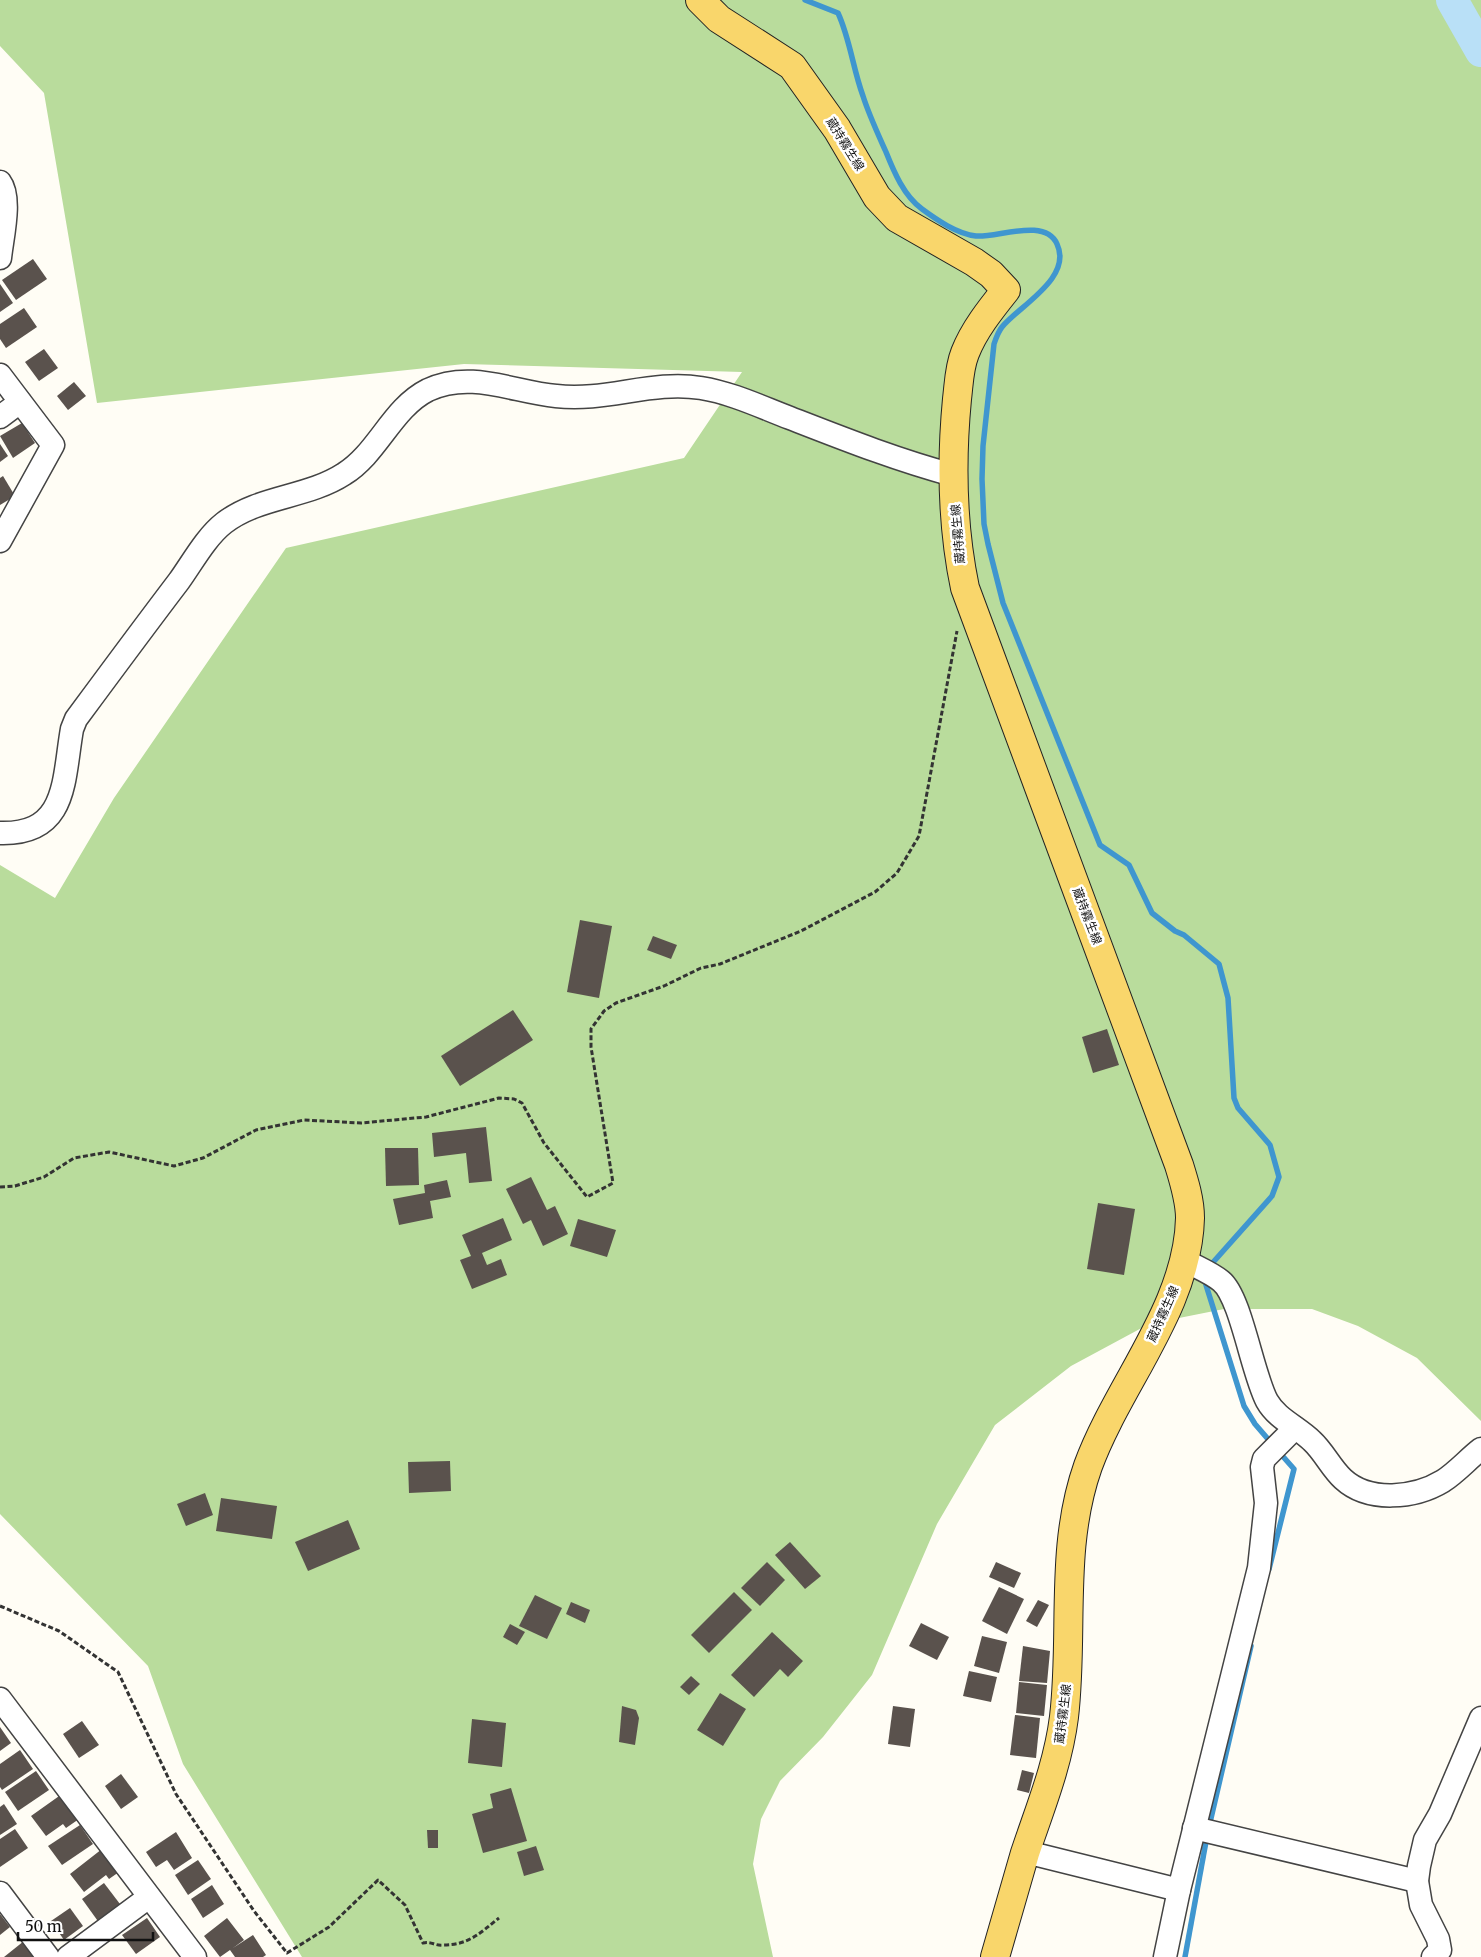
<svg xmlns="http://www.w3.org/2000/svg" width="1481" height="1957" font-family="Merriweather,'Noto Sans JP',serif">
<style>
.forest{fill:#b9dc9c}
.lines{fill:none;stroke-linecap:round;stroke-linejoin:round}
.stream{stroke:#3f96cf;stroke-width:5.5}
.river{stroke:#b9e0f7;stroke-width:32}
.building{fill:#5a524d}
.minor-casing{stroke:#444;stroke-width:25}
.major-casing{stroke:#222;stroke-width:30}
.path{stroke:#333;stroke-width:3;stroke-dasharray:5 2.5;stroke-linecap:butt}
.minor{stroke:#fff;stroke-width:22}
.major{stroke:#f9d66b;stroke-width:28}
.labels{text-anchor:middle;stroke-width:5;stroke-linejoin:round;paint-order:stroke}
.street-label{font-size:12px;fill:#111;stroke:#fff}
</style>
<rect width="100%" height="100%" fill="#fffdf5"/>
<path class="forest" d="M0,0h1481v1421l-64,-63 -59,-32 -46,-17h-88l-75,15 -78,42 -76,59 -58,99 -65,151 -49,62 -43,44 -19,38 -8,45 20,93h-471l-119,-193 -35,-98 -148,-152v-649l55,33 59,-100 172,-250 398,-90 58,-86 -278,-8 -367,39 -53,-310 -44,-47z"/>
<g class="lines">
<g class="stream">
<path d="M805,0l33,13c12,26 15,56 25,83 6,19 15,38 23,56 8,20 18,44 36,57 15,11 35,25 54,27 21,2 69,-19 81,8 16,34 -38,62 -55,83 -4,5 -6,11 -8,17l-11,102 -1,33 2,45 4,20 15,59 97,242 29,20 23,48 23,18 9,4 35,29 9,34 6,100 4,10 32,37 9,32 -7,19 -64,72"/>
<path d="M1207,1277l-1,8 38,121 11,18 18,21"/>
<path d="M1269,1569l25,-100 -15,-17"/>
<path d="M1209,1827l42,-181"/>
<path d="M1185,1957l22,-121"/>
</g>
<path class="river" d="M1452,0l29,51"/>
</g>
<g class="building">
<path d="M33,259l14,20 -31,21 -14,-20z"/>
<path d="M0,284l13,19 -13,9z"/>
<path d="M24,308l13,19 -31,21 -6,-9v-15z"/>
<path d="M44,349l14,19 -19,13 -14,-19z"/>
<path d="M74,382l12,14 -18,14 -11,-14z"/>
<path d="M22,423l13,20 -22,15 -13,-22z"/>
<path d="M0,444l8,12 -8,6z"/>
<path d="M3,476l12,20 -15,9v-27z"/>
<path d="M580,920l32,6 -13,72 -32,-6z"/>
<path d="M653,936l24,9 -6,14 -24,-9z"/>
<path d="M513,1010l20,30 -73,46 -19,-30z"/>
<path d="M1107,1029l12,36 -26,8 -11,-36z"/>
<path d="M486,1127l6,54 -23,2 -3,-30 -32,4 -2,-24z"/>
<path d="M385,1148h33l1,37 -33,1z"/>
<path d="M531,1177l16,33 8,-4 13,28 -25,12 -12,-26 -8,4 -17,-35z"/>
<path d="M447,1180l4,17 -21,4 3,17 -34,7 -6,-26 32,-6 -1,-8z"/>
<path d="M1098,1203l37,6 -11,66 -37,-6z"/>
<path d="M503,1218l9,22 -30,13 5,12 14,-6 6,16 -35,14 -12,-29 11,-4 -9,-21z"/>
<path d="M578,1219l38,11 -9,27 -37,-11z"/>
<path d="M450,1461l1,30 -42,2 -1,-31z"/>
<path d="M205,1493l8,22 -27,11 -9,-22z"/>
<path d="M221,1498l56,8 -5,33 -56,-8z"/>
<path d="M348,1520l12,29 -52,22 -13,-29z"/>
<path d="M790,1542l31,34 -16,13 -30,-34z"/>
<path d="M767,1562l18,18 -25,26 -19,-18z"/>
<path d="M996,1562l25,11 -7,15 -25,-11z"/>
<path d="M999,1587l25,12 -17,35 -25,-13z"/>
<path d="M734,1592l18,18 -43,43 -18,-18z"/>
<path d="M535,1595l27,13 -15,31 -28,-13z"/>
<path d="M1038,1600l11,5 -12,22 -11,-6z"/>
<path d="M571,1602l19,8 -5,13 -19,-9z"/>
<path d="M921,1623l28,14 -12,23 -28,-14z"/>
<path d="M510,1624l15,8 -8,13 -14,-8z"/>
<path d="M772,1632l31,29 -15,16 -8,-8 -26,28 -23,-22z"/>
<path d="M982,1636l25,6 -8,31 -25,-7z"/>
<path d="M1023,1646l27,5 -3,32 -28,-2z"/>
<path d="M969,1671l28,6 -6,25 -28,-6z"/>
<path d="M691,1676l9,8 -11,11 -9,-8z"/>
<path d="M1019,1682l28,3 -3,31 -28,-3z"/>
<path d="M720,1693l26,16 -23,37 -26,-16z"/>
<path d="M622,1706l14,4 3,8 -4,27 -16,-3z"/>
<path d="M893,1706l22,3 -5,38 -22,-3z"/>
<path d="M1015,1715l25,3 -4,40 -26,-3z"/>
<path d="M472,1719l34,4 -4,44 -34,-4z"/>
<path d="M82,1721l17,24 -20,13 -16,-24z"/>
<path d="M0,1727l11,16 -11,8z"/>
<path d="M20,1750l13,19 -31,21 -2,-3v-23z"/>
<path d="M1022,1770l12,3 -5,20 -12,-3z"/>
<path d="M36,1771l13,19 -31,21 -13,-19z"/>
<path d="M121,1774l17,23 -17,12 -16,-23z"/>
<path d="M511,1788l16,53 -44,12 -11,-39 21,-6 -3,-14z"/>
<path d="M62,1794l17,25 -13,9 -3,-4 -17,12 -15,-20z"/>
<path d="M4,1804l13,20 -17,11v-28z"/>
<path d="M80,1825l13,19 -31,21 -14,-19z"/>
<path d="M15,1829l13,19 -28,19v-28z"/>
<path d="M427,1830h11v18h-10z"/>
<path d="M176,1832l16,26 -18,12 -7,-10 -11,7 -10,-15z"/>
<path d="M536,1846l8,24 -20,6 -7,-24z"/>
<path d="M102,1849l17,23 -10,7 -3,-4 -22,17 -14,-18z"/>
<path d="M198,1860l13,19 -23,16 -13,-20z"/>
<path d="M104,1883l19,25 -23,16 -18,-25z"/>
<path d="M212,1885l12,19 -21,14 -12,-19z"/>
<path d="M70,1908l13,18 -19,14 -13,-19z"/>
<path d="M0,1914l10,13 -10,8z"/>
<path d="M147,1918l13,19 -24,17 -14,-19z"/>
<path d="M227,1918l17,22 -11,8 20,-13 13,20 -3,2h-28l-5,-7 -10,7 -16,-21z"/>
<path d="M24,1941l13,16h-33z"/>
</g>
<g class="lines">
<defs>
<g id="minor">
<path d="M0,182c12,16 2,56 0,76"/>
<path d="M0,375l53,70 -53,96"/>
<path d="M0,417l20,-15"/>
<path d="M0,833c68,2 63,-53 72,-104l4,-10c34,-46 68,-92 103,-138 13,-18 27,-44 45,-58 35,-27 83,-25 120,-49 34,-21 48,-66 84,-84 43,-20 85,2 128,6 50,6 96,-16 145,-8 31,5 60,19 89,30 54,21 107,42 163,57"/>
<path d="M1184,1260c12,7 26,12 37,21 20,16 31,92 46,120 10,18 31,26 45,40 12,11 19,27 31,38 26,24 72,19 100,2 14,-9 25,-22 38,-32"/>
<path d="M0,1699l195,258"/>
<path d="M1194,1828l223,53"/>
<path d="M1026,1852l153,38"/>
<path d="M0,1893l48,64"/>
<path d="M68,1957l81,-60"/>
<path d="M1165,1957l14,-67 80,-322 7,-65 -4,-36 2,-8 31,-31"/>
<path d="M1433,1957l7,-7 -2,-11 -17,-34 -4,-24 2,-15 6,-26 15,-26 41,-96"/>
</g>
<path id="major" d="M700,0l19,19 73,47 45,63 40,68 20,21 77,44 17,12 15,16c-16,20 -32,40 -41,63 -6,15 -6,30 -8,46 -6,63 -5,127 8,189l214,577c5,16 11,35 11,53 -2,89 -72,166 -102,248 -29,82 -14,167 -24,251 -6,48 -24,91 -39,136 -10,35 -20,69 -30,104"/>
</defs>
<use href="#minor" class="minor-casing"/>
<use href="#major" class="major-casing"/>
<g class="path">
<path d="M0,1187l15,-1 29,-9 30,-19 35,-6 65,14 29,-8 53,-28 48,-10 57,3 65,-6 73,-19 15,1 8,4 22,40 43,54 26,-14 -22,-136v-18l13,-18 12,-8 48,-17 37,-18 19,-4 81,-33 74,-39 22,-19 22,-37 38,-205"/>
<path d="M0,1606l59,25 59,41 58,122 78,117 33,42 42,-26 49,-47 27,25 18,38c8,-2 12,3 20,2 26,0 37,-12 56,-27"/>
</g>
<use href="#minor" class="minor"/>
<use href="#major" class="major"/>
</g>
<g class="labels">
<g class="street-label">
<text transform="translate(845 144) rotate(58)" y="4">蔵持霧生線</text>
<text transform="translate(958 534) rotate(-95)" y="4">蔵持霧生線</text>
<text transform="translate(1087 916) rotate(69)" y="4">蔵持霧生線</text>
<text transform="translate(1163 1314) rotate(-66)" y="4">蔵持霧生線</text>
<text transform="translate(1063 1714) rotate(-83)" y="4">蔵持霧生線</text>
</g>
</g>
<path d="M18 1932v8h135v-8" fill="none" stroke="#111111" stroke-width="2.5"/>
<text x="25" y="1932" font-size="15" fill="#111111" stroke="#ffffff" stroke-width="4" paint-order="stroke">50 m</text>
</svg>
